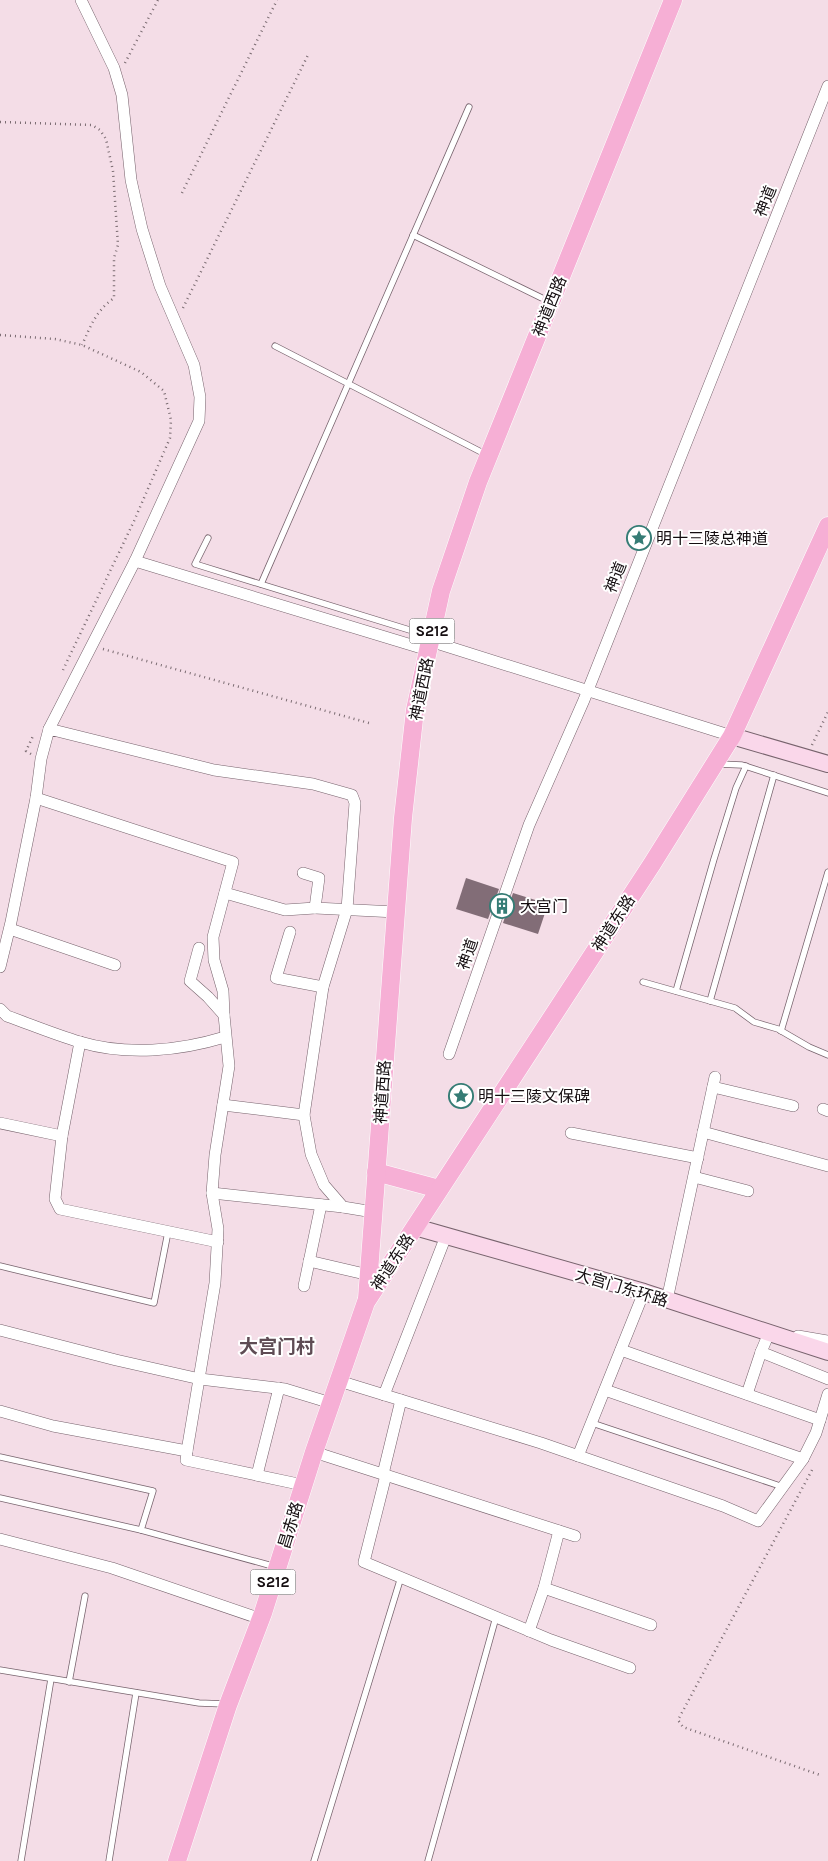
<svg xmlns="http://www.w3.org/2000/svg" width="828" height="1861" font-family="Karla,'Noto Sans SC',sans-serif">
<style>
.building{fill:#826d77}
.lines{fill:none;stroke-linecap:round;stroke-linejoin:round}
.lane-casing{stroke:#77636d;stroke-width:7}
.street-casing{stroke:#77636d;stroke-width:12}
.secondary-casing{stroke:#77636d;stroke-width:18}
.primary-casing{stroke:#fff;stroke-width:19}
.path{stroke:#7a6b71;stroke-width:2.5;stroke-dasharray:1 4;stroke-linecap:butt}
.lane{stroke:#fff;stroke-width:5.5}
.street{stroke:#fff;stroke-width:11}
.secondary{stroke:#fad7ea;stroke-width:16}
.primary{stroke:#f6afd5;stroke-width:18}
.labels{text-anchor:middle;stroke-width:4;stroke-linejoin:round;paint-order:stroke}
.shield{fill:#fff;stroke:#5a5658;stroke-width:1}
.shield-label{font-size:15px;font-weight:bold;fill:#140d10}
.street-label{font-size:16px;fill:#140d10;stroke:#fff}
.poi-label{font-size:16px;fill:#140d10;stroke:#fff;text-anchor:start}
.quarter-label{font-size:19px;font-weight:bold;fill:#5e4c54;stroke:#fff}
</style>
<rect width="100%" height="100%" fill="#f4dde7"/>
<g class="building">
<path d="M466,878l33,11 -11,30 -32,-10z"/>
<path d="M513,893l35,11 -10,30 -35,-11z"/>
</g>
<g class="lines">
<defs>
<g id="lane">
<path d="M413,235l135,66"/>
<path d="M275,346l212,109"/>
<path d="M208,538l-13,26 234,72"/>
<path d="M261,584l208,-477"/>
<path d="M719,764l23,1 86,28"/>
<path d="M643,982l92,26 19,14 24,7 31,18 19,8"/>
<path d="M676,991l38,-132 22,-71 10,-22"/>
<path d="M710,1001l64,-226"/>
<path d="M781,1031l47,-159"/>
<path d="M0,1266l154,37 14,-71"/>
<path d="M592,1423l191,64"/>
<path d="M0,1457l153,34 -12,39 135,37"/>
<path d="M0,1498l141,32"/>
<path d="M0,1670l199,33 26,1"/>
<path d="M69,1682l16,-86"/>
<path d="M21,1861l30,-182"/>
<path d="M109,1861l27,-168"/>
<path d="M314,1861l87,-284"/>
<path d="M428,1861l68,-244"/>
</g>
<g id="street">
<path d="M135,561l293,89"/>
<path d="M430,641l302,95"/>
<path d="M49,729l86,-168 64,-140 1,-24 -6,-32 -34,-79 -18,-57 -11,-49 -9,-85 -8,-27 -33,-68"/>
<path d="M36,798l197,64 -20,75 1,23 9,31 1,24 5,51 -14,89 -3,38 6,36 -3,54 -28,168"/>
<path d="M303,873l16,5 -4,30 81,4"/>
<path d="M225,893l60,17 30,-2"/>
<path d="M10,929l105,36"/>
<path d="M290,932l-14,46 47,9"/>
<path d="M199,948l-9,33 18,16 16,18"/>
<path d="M0,967l11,-45 25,-124 5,-39 8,-30 165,41 99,14 39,11 3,8 -8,106 -24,78 -19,128 7,39 13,31 19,22 30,5"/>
<path d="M0,1009l7,7c25,9 49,19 73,26 47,14 99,9 145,-5"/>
<path d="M80,1042l-18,94 -7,63 5,10 158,33"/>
<path d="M449,1054l80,-229 55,-125 244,-614"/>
<path d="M713,1087l80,19"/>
<path d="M223,1105l81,10"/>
<path d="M823,1109l5,2"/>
<path d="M0,1123l62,13"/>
<path d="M703,1132l125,34"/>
<path d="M571,1133l127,25"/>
<path d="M694,1177l54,14"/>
<path d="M212,1193l131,14"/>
<path d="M309,1261l60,14"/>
<path d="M304,1286l17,-81"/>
<path d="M667,1300l48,-223"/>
<path d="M0,1330l116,30 84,19 85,10 46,14"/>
<path d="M774,1334l-5,-1 -8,19 67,27"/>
<path d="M798,1336l30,5"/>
<path d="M621,1350l199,70"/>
<path d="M339,1381l202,62 182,63 35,15 45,-62 13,-26 12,-39"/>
<path d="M605,1390l198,69"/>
<path d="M747,1394l14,-42"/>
<path d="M384,1395l62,-159"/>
<path d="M0,1411l53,15 134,25 -1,9 117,25"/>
<path d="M314,1452l261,84"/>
<path d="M578,1456l66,-164"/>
<path d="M383,1474l18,-74"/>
<path d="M257,1475l22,-87"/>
<path d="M386,1475l-22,87 187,78 79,28"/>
<path d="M0,1539l112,29 149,51"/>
<path d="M544,1588l107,37"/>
<path d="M529,1631l15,-43 15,-57"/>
</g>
<g id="secondary">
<path d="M732,736l96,28"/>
<path d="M415,1227l229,65 184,60"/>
</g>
<g id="primary">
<path d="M376,1172l63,17"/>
<path d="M367,1299l36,-481 12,-108 26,-119 37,-109 195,-482"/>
<path d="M177,1861l51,-156 35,-92 51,-161 52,-150 286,-438 80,-128 96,-210"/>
</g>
</defs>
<use href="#lane" class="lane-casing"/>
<use href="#street" class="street-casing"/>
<use href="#secondary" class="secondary-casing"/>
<use href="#primary" class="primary-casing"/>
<g class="path">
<path d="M125,63l33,-63"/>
<path d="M0,122l92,3 8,5 6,9 7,32 5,74 -4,13v40c-18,13 -23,27 -32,47"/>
<path d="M182,193l95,-193"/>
<path d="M183,308l125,-253"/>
<path d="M0,335l55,4 27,6 59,27 23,19 7,29 -1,18 -36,83 -71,149"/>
<path d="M103,649l266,74"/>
<path d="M812,745l16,-33"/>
<path d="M31,754l-5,-3 7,-15"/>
<path d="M812,1470l-134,250 5,7 137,48"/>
</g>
<use href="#lane" class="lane"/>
<use href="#street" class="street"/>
<use href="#secondary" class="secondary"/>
<use href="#primary" class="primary"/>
</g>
<defs>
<symbol id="sight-ring" viewBox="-11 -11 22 22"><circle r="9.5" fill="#fff" stroke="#357c75" stroke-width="1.5"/><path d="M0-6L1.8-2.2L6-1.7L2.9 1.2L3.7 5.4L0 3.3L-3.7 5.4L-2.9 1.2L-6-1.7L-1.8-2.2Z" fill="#357c75"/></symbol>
<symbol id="building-ring" viewBox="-11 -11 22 22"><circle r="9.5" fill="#fff" stroke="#357c75" stroke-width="1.5"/><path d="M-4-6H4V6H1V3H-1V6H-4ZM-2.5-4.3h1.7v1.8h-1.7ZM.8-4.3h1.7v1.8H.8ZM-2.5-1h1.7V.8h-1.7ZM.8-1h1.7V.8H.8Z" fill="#357c75"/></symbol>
</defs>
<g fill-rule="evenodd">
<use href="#sight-ring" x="625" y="524" width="28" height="28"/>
<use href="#building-ring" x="488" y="892" width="28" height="28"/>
<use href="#sight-ring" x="447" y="1082" width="28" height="28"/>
</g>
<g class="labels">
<g class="shield">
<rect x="409.5" y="618.5" width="45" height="25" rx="4"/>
<rect x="250.5" y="1569.5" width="45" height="25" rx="4"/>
</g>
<g class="shield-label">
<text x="432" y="636">S212</text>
<text x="273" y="1587">S212</text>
</g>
<g class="street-label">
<text transform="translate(765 201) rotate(-68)" y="6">神道</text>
<text transform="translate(549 306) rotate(-68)" y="6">神道西路</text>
<text transform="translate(615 577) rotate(-68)" y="6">神道</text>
<text transform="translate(421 689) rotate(-79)" y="6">神道西路</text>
<text transform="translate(613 923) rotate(-57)" y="6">神道东路</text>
<text transform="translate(467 954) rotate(-71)" y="6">神道</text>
<text transform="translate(382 1092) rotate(-86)" y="6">神道西路</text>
<text transform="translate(392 1262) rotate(-57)" y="6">神道东路</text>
<text transform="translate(622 1287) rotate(17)" y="6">大宫门东环路</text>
<text transform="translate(290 1525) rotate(-73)" y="6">昌赤路</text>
</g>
<g class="poi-label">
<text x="656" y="544">明十三陵总神道</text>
<text x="520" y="912">大宫门</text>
<text x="478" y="1102">明十三陵文保碑</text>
</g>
<g class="quarter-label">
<text x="277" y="1353">大宫门村</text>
</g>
</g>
</svg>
